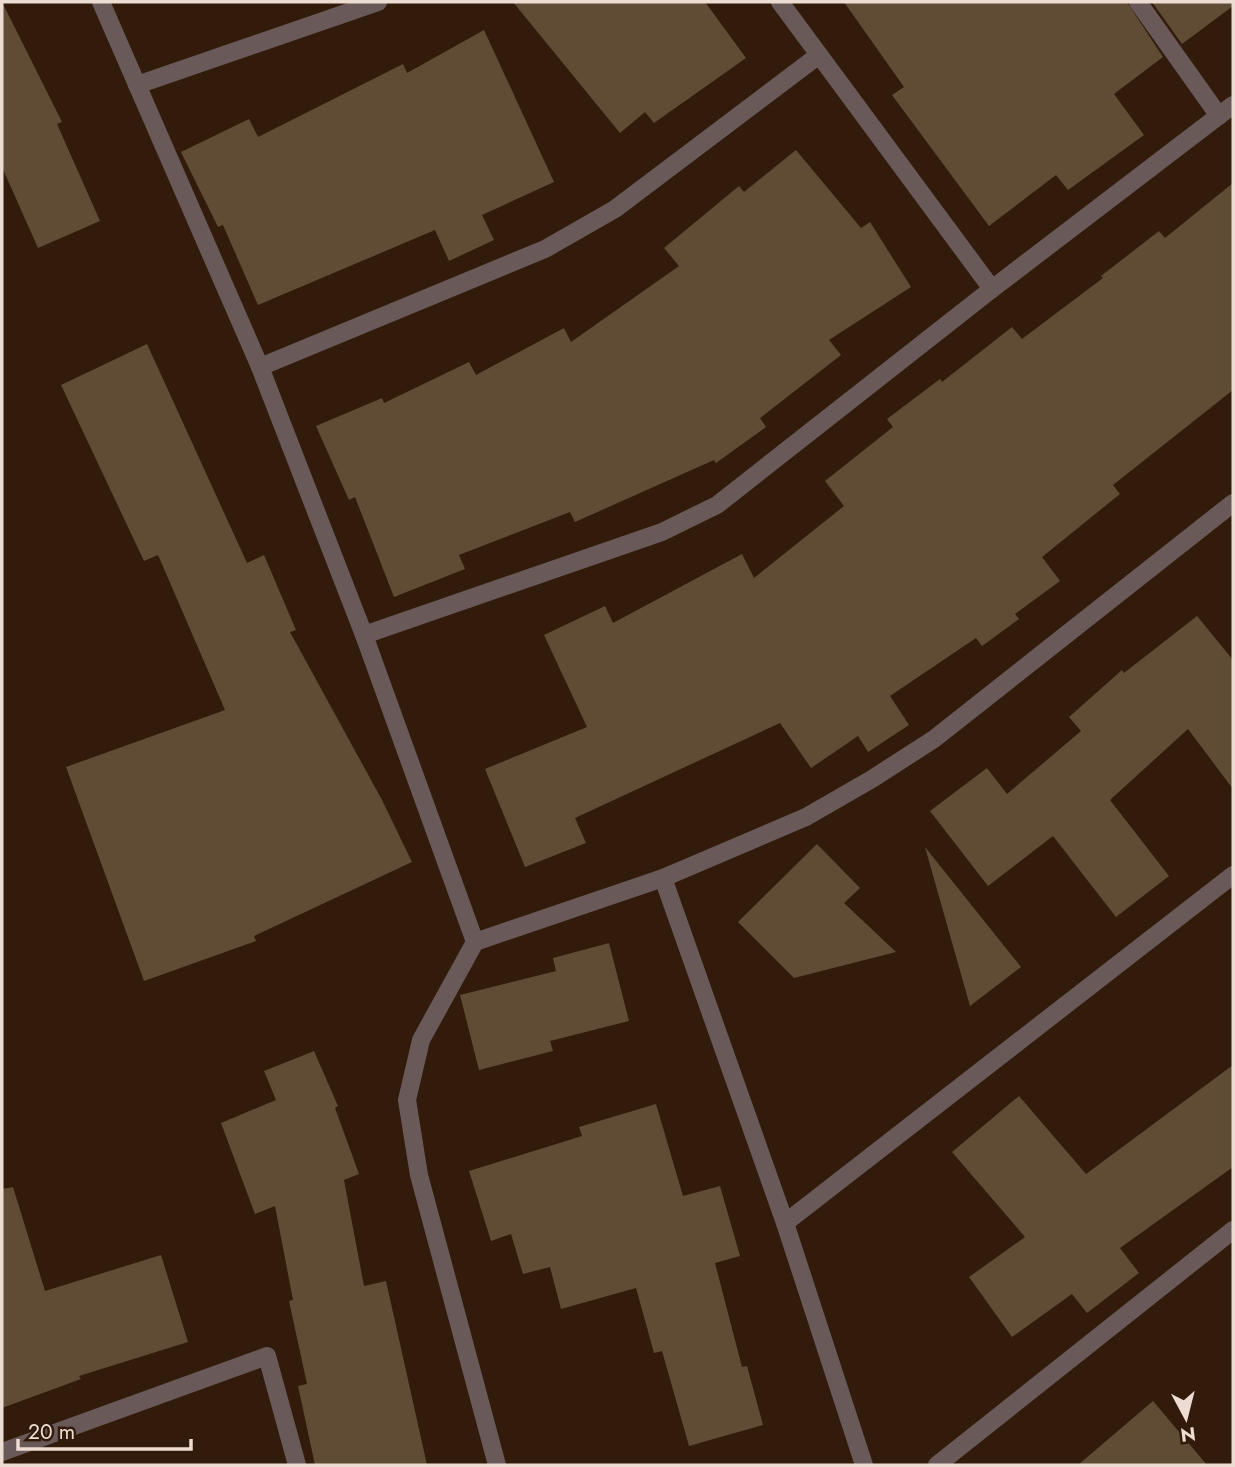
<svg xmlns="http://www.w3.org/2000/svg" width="1235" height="1467" font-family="Jost,sans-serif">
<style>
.building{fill:#604c35}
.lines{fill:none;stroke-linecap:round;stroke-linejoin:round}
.minor{stroke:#695a59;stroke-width:18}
</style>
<rect width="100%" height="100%" fill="#321b0b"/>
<g class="building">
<path d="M2,2l60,120 -5,2 43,97 -62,27 -36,-81z"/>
<path d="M513,2h192l41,56 -92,65 -9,-11 -25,21z"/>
<path d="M844,2h283l36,55 -49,37 30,41 -76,55 -12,-15 -67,51 -97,-131 12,-8z"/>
<path d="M1152,2h81v4l-51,38z"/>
<path d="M484,30l70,152 -72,33 12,25 -45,21 -14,-31 -177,75 -35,-80 -5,2 -37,-75 68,-33 9,18 145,-73 4,9z"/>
<path d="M796,150l65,78 9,-6 41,65 -82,53 12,15 -81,63 6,9 -50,36 -2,-3 -139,62 -5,-10 -111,43 6,14 -71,28 -39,-100 -6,3 -33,-74 66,-28 2,5 85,-41 7,13 88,-47 7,14 108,-76 -15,-18 75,-62 5,6z"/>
<path d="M1233,183v207l-120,95 7,9 -78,63 18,24 -45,33 4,5 -37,27 -6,-8 -86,58 19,29 -41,27 -10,-16 -47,32 -31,-45 -205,95 11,25 -61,24 -40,-98 102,-42 -43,-92 61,-29 8,17 129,-69 12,24 90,-72 -19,-25 68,-54 -6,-8 53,-40 2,3 70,-55 10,12 81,-61 -2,-2 58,-45 6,7z"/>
<path d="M147,344l100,219 17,-8 32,75 -6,2 92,168 30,62 -158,74 2,5 -112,40 -78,-214 159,-57 -67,-155 -14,6 -83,-176z"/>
<path d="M1197,616l36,44v129l-45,-60 -78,71 59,76 -53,41 -63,-81 -65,50 -58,-75 57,-43 20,26 74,-63 -12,-14 53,-47 2,3z"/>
<path d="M817,844l43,44 -16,15 52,49 -102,26 -56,-56z"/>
<path d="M925,847l96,120 -51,39z"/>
<path d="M609,943l20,78 -79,20 3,10 -74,19 -19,-75 96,-24 -3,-13z"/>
<path d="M314,1051l24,55 -3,2 24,66 -15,6 20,106 22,-5 41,184h-112l-17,-79 9,-2 -18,-83 4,-1 -18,-94 -20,8 -34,-91 55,-23 -12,-29z"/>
<path d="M1233,1065v102l-113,81 19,25 -52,40 -15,-19 -60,43 -43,-60 56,-40 -73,-85 67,-56 67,78z"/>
<path d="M656,1104l27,92 37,-10 20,70 -25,7 27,104 5,-1 16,59 -74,21 -27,-95 -8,2 -18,-65 -75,21 -11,-42 -27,7 -12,-40 -20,7 -22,-70 113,-35 -3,-9z"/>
<path d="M13,1187l32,104 116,-36 27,87 -109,34 2,3 -79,29v-219z"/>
<path d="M1153,1401l54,64h-129z"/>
</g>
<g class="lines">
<g class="minor">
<path d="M101,2l159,365 104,268 111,307"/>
<path d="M780,2l212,287"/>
<path d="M1138,2l81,114"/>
<path d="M137,85l241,-83"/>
<path d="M260,367l285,-118 70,-40 204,-154"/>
<path d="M364,635l298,-103 55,-27 275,-216 241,-184"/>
<path d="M663,878l122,345 79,242"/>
<path d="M785,1223l448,-348"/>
<path d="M2,1452l265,-96 30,109"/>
<path d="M497,1465l-78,-290 -12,-75 14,-60 54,-98 188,-64 143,-61 66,-38 62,-40 299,-236"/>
<path d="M937,1465l296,-235"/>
</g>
</g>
<rect width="1235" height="1467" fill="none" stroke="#eddcd2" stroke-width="7"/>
<g transform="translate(1186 1418) rotate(173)" stroke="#321b0b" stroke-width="5" paint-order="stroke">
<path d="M0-5L12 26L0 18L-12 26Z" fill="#eddcd2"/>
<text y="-10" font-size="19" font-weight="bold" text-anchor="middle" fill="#eddcd2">N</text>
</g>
<path d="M18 1439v10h173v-10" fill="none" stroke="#eddcd2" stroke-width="3.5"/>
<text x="28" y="1439" font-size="21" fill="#eddcd2" stroke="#321b0b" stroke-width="5" paint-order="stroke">20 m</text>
</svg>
